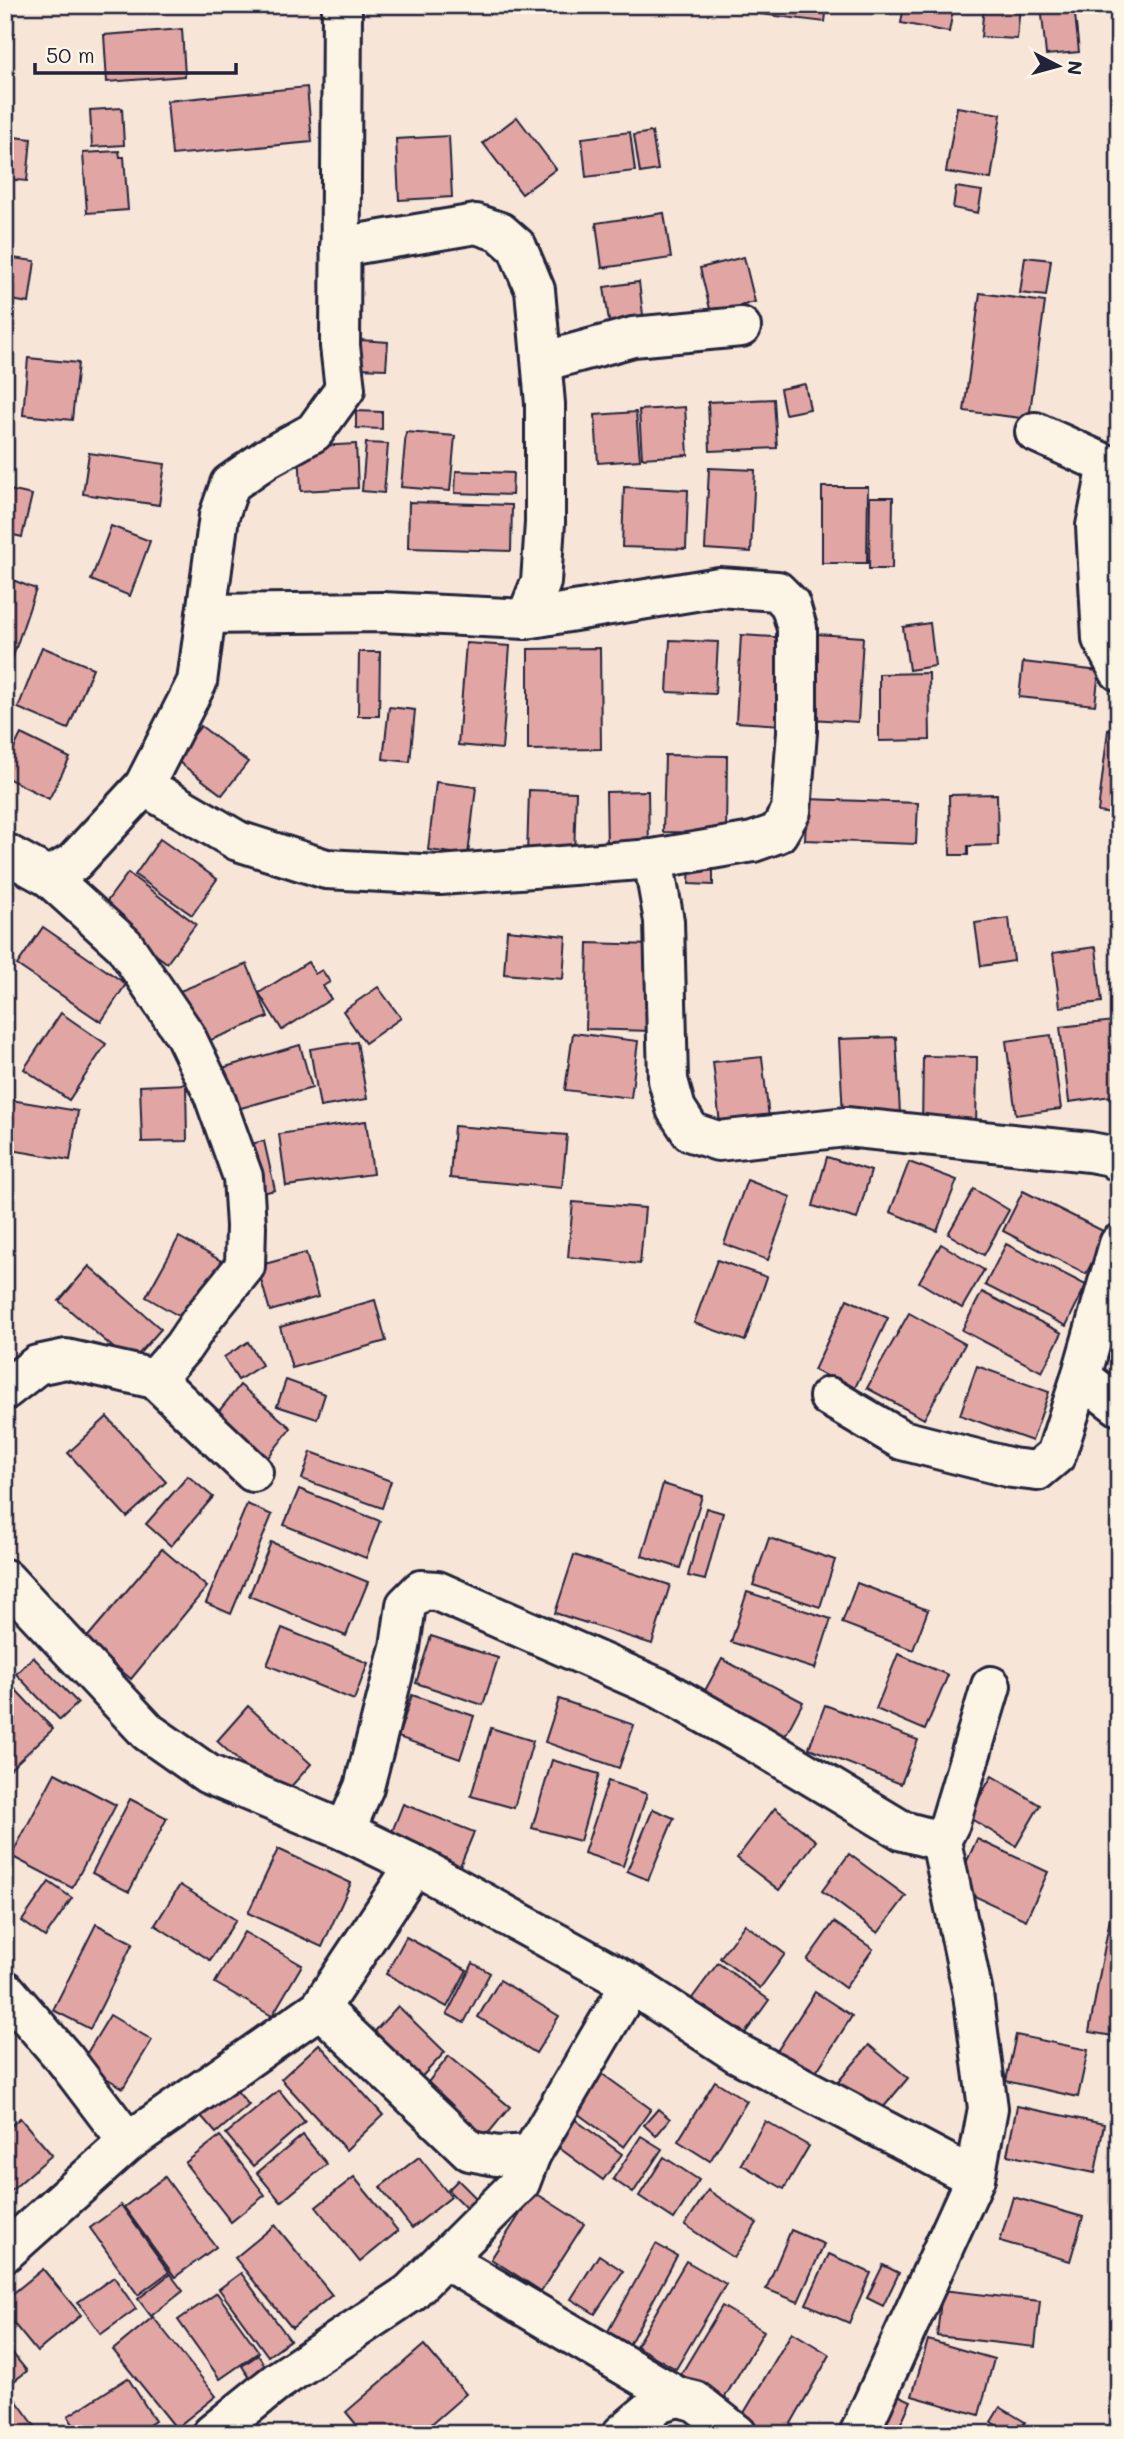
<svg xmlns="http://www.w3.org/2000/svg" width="1124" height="2439" font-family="Mali,sans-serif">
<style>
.building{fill:#e1a6a3;stroke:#22223b;stroke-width:2}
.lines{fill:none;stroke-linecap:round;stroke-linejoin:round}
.minor-casing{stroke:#22223b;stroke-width:44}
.minor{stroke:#fcf5e5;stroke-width:38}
</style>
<rect width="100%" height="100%" fill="#f7e5d8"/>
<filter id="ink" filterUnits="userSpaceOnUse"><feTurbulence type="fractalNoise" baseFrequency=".0143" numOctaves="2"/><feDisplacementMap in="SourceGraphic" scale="14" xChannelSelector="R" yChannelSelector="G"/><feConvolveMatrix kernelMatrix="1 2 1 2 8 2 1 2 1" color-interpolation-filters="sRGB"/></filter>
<g filter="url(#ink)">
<g class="building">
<path d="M760,5h67l-2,17 -66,-8z"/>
<path d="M904,5h50l-5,27 -48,-9z"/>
<path d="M984,5h36l-3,34 -36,-2z"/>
<path d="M1041,5h33l5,47 -33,3z"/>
<path d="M182,29l3,47 -78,6 -3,-47z"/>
<path d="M307,87l5,55 -140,13 -5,-54z"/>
<path d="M957,107l44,7 -10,65 -45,-7z"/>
<path d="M122,108l2,37 -32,2 -2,-37z"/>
<path d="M517,117l39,52 -34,25 -39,-51z"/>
<path d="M630,132l5,39 -49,6 -4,-39z"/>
<path d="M652,132l6,38 -18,3 -6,-38z"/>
<path d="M5,136l26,3 -4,42 -22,-2z"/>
<path d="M449,136l3,61 -53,3 -3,-61z"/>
<path d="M119,151l1,6h4l4,53 -41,3 -4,-60z"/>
<path d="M956,187l26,4 -4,22 -25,-5z"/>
<path d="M5,206l8,2 -6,42h-2z"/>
<path d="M664,213l7,45 -69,10 -6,-45z"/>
<path d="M5,257l30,4 -6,42 -24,-4z"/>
<path d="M744,257l11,45 -44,11 -11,-45z"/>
<path d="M1025,257l26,3 -5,36 -26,-3z"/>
<path d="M639,282l5,41 -34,5 -6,-41z"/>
<path d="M980,293l65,9 -16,117 -65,-8z"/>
<path d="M360,340l28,2 -2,27 -28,-1z"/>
<path d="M28,358l50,5 -6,57 -49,-5z"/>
<path d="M805,384l5,25 -25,5 -5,-25z"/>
<path d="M774,399l3,49 -67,3 -2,-49z"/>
<path d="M685,407l3,48 -46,3 -3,-48z"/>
<path d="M356,411l26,1v17l-26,-1z"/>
<path d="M636,412l4,48 -42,3 -3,-48z"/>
<path d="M406,432l49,4 -5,55 -49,-4z"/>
<path d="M366,443l22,1 -4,49 -22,-2z"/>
<path d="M356,444l2,44 -57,3 -2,-44z"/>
<path d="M89,453l76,11 -6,41 -76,-11z"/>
<path d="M709,468l46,2 -4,82 -46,-3z"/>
<path d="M456,471l57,2 -1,22 -57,-2z"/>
<path d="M624,487l64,3 -2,59 -64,-2z"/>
<path d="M822,487h46l-1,76h-45z"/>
<path d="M5,489l27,6 -10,42 -17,-4z"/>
<path d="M870,497h23l-1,72h-23z"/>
<path d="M409,502l103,3 -1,46 -103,-3z"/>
<path d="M111,526l39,15 -20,55 -39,-16z"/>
<path d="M10,579l26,10 -26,76 -5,-2v-71z"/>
<path d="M930,623l5,43 -26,4 -6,-43z"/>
<path d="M816,634l47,3 -5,85 -47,-3z"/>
<path d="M741,635l48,3 -6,87 -47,-3z"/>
<path d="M670,640l48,2 -3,52 -48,-2z"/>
<path d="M466,643l44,3 -8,103 -44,-4z"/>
<path d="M42,647l51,21 -25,61 -50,-21z"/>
<path d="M600,648l1,101 -73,1v-101z"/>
<path d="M359,652h21l-1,64h-21z"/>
<path d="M1023,662l76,9 -4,34 -76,-8z"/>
<path d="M929,673l1,67 -51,1v-67z"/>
<path d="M389,707l26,3 -5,52 -27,-3z"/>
<path d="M201,726l47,36 -26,33 -47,-36z"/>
<path d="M5,729l8,4 -8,17z"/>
<path d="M1108,730l11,2v83l-21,-3z"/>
<path d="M21,734l49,24 -21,41 -44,-22v-11z"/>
<path d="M665,755l62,1 -1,77 -63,-1z"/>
<path d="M436,782l40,5 -8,68 -40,-5z"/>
<path d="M529,790l47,2 -2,65 -47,-2z"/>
<path d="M648,791l1,58 -42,1 -1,-58z"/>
<path d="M997,794l1,51 -30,1v9h-18l-1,-60z"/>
<path d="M807,799l111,4 -2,41 -111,-4z"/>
<path d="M160,839l57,40 -25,36 -57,-40z"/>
<path d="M690,862l23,1v22l-24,-1z"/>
<path d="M128,873l68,51 -29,39 -68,-51z"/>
<path d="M1009,918l5,43 -33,5 -6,-43z"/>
<path d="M43,927l83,57 -25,38 -84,-57z"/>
<path d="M507,930l59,6 -3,43 -59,-5z"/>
<path d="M588,943l65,2 -2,86 -65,-2z"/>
<path d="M1096,947l6,55 -42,5 -7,-54z"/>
<path d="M308,962l7,12 7,-4 8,12 -7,4 8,13 -49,31 -23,-37z"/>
<path d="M247,964l21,53 -72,29 -21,-53z"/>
<path d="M378,987l23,31 -36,25 -22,-32z"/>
<path d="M61,1013l45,31 -37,56 -45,-31z"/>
<path d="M1114,1021l5,42v32l-50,7 -9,-75z"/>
<path d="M573,1033l65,8 -7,57 -66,-8z"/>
<path d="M1051,1035l10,74 -45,6 -10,-74z"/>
<path d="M896,1037l4,77 -57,2 -4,-77z"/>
<path d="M357,1042l10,57 -47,8 -10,-58z"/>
<path d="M300,1045l12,43 -78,22 -12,-42z"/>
<path d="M923,1056l54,1 -1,73 -54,-1z"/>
<path d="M762,1057l8,70 -49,6 -8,-71z"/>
<path d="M186,1084l1,57 -45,1 -2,-56z"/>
<path d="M5,1099l73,12 -8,49 -65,-11z"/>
<path d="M366,1121l7,53 -87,12 -7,-52z"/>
<path d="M454,1126l113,9 -5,53 -112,-10z"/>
<path d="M264,1141l11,49 -21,5 -12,-49z"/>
<path d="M827,1157l44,14 -14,48 -44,-13z"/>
<path d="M909,1162l48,18 -20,51 -47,-19z"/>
<path d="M747,1180l44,17 -23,63 -44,-16z"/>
<path d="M974,1189l35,21 -25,45 -36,-21z"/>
<path d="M1023,1191l84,42 -21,41 -83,-43z"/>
<path d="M573,1202l72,6 -5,56 -72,-7z"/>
<path d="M179,1237l44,25 -34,60 -43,-25z"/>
<path d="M941,1244l43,26 -22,38 -43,-26z"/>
<path d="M1006,1244l80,41 -20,41 -81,-41z"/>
<path d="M306,1253l12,44 -48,14 -13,-45z"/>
<path d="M717,1260l50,17 -22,64 -51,-18z"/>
<path d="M89,1266l72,63 -30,34 -72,-62z"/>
<path d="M982,1292l80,41 -20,39 -80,-42z"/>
<path d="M847,1299l41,19 -34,72 -40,-20z"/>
<path d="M375,1300l11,41 -94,27 -12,-41z"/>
<path d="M909,1313l56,31 -41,75 -57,-31z"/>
<path d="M248,1342l14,23 -24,15 -14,-23z"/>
<path d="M977,1366l72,26 -17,49 -72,-26z"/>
<path d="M286,1380l39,14 -8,25 -40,-13z"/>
<path d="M240,1385l51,43 -29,37 -52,-43z"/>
<path d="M107,1417l59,65 -39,35 -59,-64z"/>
<path d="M311,1452l80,29 -9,27 -80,-29z"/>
<path d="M188,1476l25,21 -42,49 -25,-22z"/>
<path d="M663,1484l39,12 -22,72 -38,-12z"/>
<path d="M299,1489l81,32 -14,37 -82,-33z"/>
<path d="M247,1504l25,11 -41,99 -25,-11z"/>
<path d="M706,1508l17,5 -18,67 -17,-4z"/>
<path d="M769,1538l66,22 -15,47 -67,-22z"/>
<path d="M271,1542l97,40 -22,54 -97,-40z"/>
<path d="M162,1549l45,38 -76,92 -46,-39z"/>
<path d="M574,1555l96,30 -18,59 -97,-31z"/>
<path d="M857,1583l71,27 -15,40 -71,-27z"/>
<path d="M747,1592l84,27 -16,50 -84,-27z"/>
<path d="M282,1628l86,35 -14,37 -87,-35z"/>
<path d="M431,1636l67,22 -15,47 -67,-22z"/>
<path d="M898,1654l50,21 -23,55 -49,-21z"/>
<path d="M33,1657l45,46 -18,17 -44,-46z"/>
<path d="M722,1659l81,43 -21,40 -81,-44z"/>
<path d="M5,1673l7,8 -7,6z"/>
<path d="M15,1689l38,40 -48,45v-76z"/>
<path d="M412,1695l62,21 -14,43 -62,-22z"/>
<path d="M559,1699l75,26 -15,43 -74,-26z"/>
<path d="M825,1705l93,35 -17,44 -92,-36z"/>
<path d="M248,1706l63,58 -31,35 -63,-58z"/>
<path d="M491,1728l42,13 -19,67 -43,-12z"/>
<path d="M552,1760l47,14 -19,67 -48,-13z"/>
<path d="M55,1773l61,32 -44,83 -61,-32z"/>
<path d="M992,1776l48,29 -24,41 -48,-29z"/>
<path d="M608,1781l39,13 -24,72 -39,-13z"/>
<path d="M130,1799l37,19 -38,74 -37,-19z"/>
<path d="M403,1804l71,28 -18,44 -70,-29z"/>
<path d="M775,1808l41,33 -37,49 -42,-32z"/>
<path d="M653,1809l21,9 -26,62 -21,-9z"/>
<path d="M977,1839l71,33 -22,48 -71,-33z"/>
<path d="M278,1849l73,34 -29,64 -74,-34z"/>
<path d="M849,1854l57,42 -28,37 -56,-42z"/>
<path d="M49,1882l23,16 -27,39 -23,-16z"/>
<path d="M180,1885l56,35 -26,40 -55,-35z"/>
<path d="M1113,1902l6,1v134l-30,-5z"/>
<path d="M834,1922l39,27 -28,39 -38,-28z"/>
<path d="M96,1924l37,19 -43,86 -37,-19z"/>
<path d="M745,1924l40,30 -25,34 -40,-30z"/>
<path d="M244,1932l58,33 -30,51 -57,-33z"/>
<path d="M406,1937l61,33 -20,37 -61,-33z"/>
<path d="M473,1963l17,10 -26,50 -17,-9z"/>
<path d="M718,1963l51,37 -31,43 -51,-38z"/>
<path d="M500,1980l59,36 -23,37 -58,-36z"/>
<path d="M815,1992l37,24 -41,64 -37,-24z"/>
<path d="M398,2006l47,46 -33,35 -47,-45z"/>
<path d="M110,2015l42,25 -29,48 -42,-25z"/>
<path d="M1016,2035l72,15 -10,47 -72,-16z"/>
<path d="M319,2044l64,71 -37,35 -65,-71z"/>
<path d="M869,2045l39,33 -31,37 -39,-33z"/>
<path d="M449,2056l61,51 -33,40 -61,-50z"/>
<path d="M601,2073l50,36 -27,38 -50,-36z"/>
<path d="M715,2081l32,20 -37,60 -32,-20z"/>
<path d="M229,2082l20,23 -33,28 -20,-23z"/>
<path d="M279,2090l26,32 -52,44 -27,-32z"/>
<path d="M1017,2106l87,18 -9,49 -88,-18z"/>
<path d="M658,2109l12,10 -14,17 -12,-11z"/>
<path d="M570,2116l52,38 -19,26 -52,-38z"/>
<path d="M20,2118l32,37 -47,41v-65z"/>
<path d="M765,2121l44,25 -25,43 -43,-25z"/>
<path d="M303,2135l24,29 -46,38 -24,-29z"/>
<path d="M220,2136l45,59 -34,27 -46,-59z"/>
<path d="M641,2136l21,13 -29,44 -20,-14z"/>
<path d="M419,2157l32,40 -39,31 -32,-41z"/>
<path d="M664,2157l35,23 -25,39 -35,-23z"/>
<path d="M165,2177l51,70 -41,30 -51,-70z"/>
<path d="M354,2177l44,54 -38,31 -44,-55z"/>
<path d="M458,2180l21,21 -10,10 -21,-21z"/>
<path d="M708,2190l49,33 -23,35 -49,-33z"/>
<path d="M534,2192l50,32 -43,67 -50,-32z"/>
<path d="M1013,2197l70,20 -13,44 -70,-20z"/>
<path d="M121,2205l48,67 -31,23 -48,-67z"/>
<path d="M275,2225l57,70 -40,33 -57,-70z"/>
<path d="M791,2230l33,14 -26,58 -32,-13z"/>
<path d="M656,2244l21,12 -48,89 -22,-12z"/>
<path d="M829,2254l42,19 -22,50 -43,-19z"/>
<path d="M599,2255l24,16 -28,43 -24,-15z"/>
<path d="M686,2261l40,23 -50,85 -40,-23z"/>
<path d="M883,2265l16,8 -16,33 -16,-8z"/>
<path d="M43,2269l38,46 -44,37 -32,-39v-13z"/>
<path d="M241,2273l49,67 -22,16 -49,-67z"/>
<path d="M170,2274l13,17 -32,25 -13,-17z"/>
<path d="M114,2277l22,32 -35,25 -23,-32z"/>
<path d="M942,2290l98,11 -5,46 -98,-11z"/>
<path d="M217,2293l42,59 -39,27 -42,-59z"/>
<path d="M722,2306l42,25 -45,76 -42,-26z"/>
<path d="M153,2317l63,79 -40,32 -63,-78z"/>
<path d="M792,2332l38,23 -45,79h-17l-27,-16z"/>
<path d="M928,2340l66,19 -15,56 -67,-19z"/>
<path d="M5,2344l22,27 -22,17z"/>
<path d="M424,2345l42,49 -46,40h-56l-18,-22z"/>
<path d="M258,2355l10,15 -16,11 -10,-15z"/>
<path d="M128,2378l27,43 -20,13h-56l-11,-18z"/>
<path d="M889,2391l22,10 -15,33h-26z"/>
<path d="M10,2392l25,34 -11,8h-19v-39z"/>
<path d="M1000,2407l25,15 -7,12h-7l-20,-12z"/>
<path d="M165,2426l6,8h-16z"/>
</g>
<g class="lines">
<defs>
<g id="minor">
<path d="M340,247l136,-23 24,8 17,15 18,43 10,114v119l-4,59 -15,37"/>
<path d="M542,362l91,-25 108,-10"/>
<path d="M1035,432l73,33 11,2"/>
<path d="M1108,465l-12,61 6,113 17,32"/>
<path d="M144,786l94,55 88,28 114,6 213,-16 100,-17 25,-9 13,-22 6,-79v-104l-7,-24 -13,-13 -58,-4 -193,32 -144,-7 -176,2"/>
<path d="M5,853l44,24 75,68 61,90 28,58 30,84 3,49 -1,40 -43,53 -19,28 -28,32"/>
<path d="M653,859l11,62 4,159 8,29 15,23 27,9 128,-14 244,25 21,4 8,6"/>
<path d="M49,877l25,-15 70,-76 53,-104 22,-166 11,-32 37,-26 47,-26 31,-43 -5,-43 2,-341"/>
<path d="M1081,1377l38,29"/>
<path d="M5,1390l32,-25 29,-6 89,20 98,93"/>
<path d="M829,1397l73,43 110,28 25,3 19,-16 25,-78 38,-133"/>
<path d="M5,1579l143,153 60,42 137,57 70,34 216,119 106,69 238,125"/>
<path d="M345,1831l19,-44 36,-140 6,-42 15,-15 16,1 222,97 101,57 143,86 38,10 9,-18 41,-137"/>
<path d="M5,1990l60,69 63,83"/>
<path d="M320,2008l150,143 27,5 34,-2"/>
<path d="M5,2252l123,-110 192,-134 95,-143"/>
<path d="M444,2259l234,138 17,4 42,33"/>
<path d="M212,2434l66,-53 132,-88 110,-110 11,-29 100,-170"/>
<path d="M622,2434l38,-32 18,-5"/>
<path d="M859,2434l116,-256 13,-70 -15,-114 -32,-153"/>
</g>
</defs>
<use href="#minor" class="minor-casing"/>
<use href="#minor" class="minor"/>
</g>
</g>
<rect width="1124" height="2439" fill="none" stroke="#fcf5e5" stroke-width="28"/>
<rect x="14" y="14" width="1096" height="2411" fill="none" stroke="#22223b" stroke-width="2.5" filter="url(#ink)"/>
<g transform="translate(1058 66) rotate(96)" stroke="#fcf5e5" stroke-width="5" paint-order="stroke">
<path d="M0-5L12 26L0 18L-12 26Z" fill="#22223b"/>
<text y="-10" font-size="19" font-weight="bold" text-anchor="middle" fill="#22223b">N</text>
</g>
<path d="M35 63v10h201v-10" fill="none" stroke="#22223b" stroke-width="3.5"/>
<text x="46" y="63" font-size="21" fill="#22223b" stroke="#fcf5e5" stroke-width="5" paint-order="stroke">50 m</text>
</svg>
